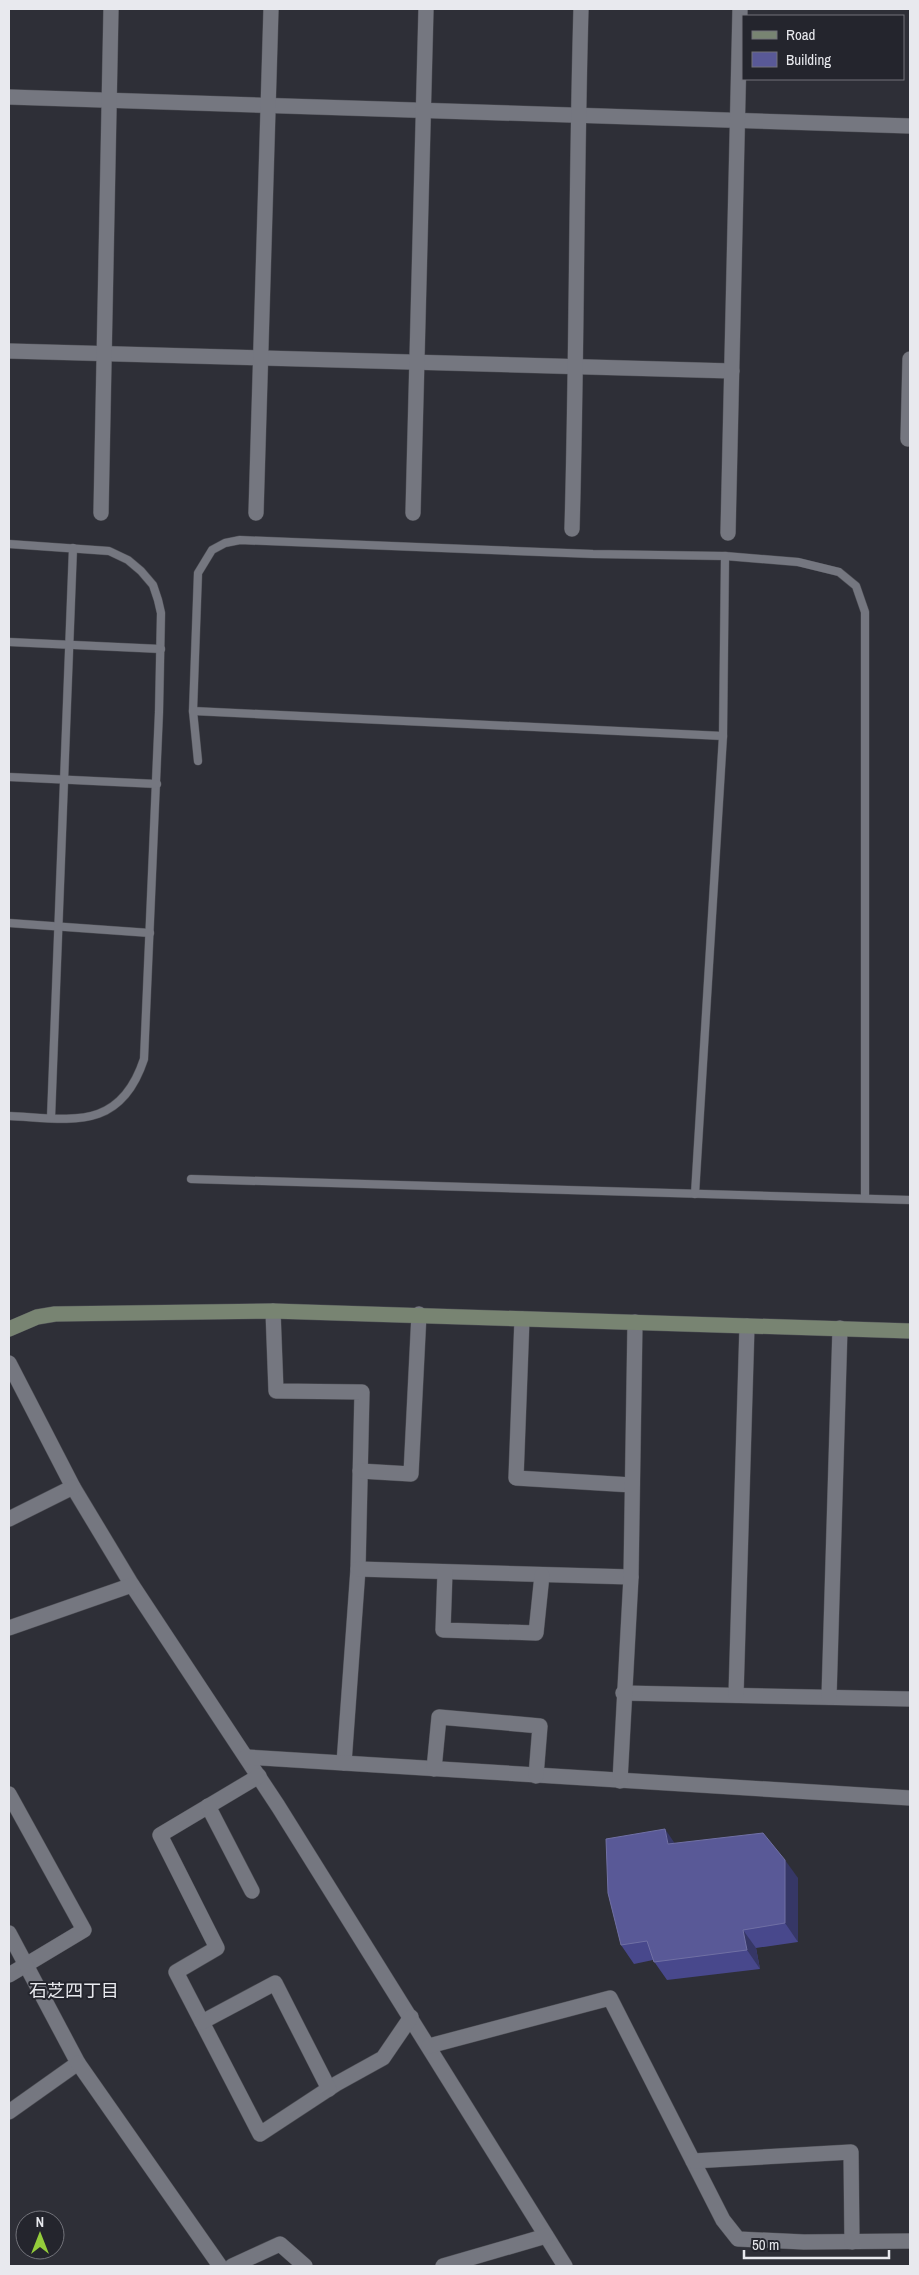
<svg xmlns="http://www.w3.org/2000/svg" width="919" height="2275" font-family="'Archivo Narrow','Noto Sans JP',sans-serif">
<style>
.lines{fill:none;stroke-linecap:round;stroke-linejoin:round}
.lane-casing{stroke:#4d4e54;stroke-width:9}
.street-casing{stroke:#4d4e54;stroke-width:16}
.secondary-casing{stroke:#4d4e54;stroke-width:16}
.lane{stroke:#757780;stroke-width:8}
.street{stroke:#757780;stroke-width:15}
.secondary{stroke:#788472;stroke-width:15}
.wall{fill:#48488c}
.shaded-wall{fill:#363766}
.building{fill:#595997;stroke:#7070a4}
.labels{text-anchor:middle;stroke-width:4;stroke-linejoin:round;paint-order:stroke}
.neighbourhood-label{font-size:18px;fill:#e8e9ee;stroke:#24252d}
</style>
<rect width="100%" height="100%" fill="#2e2f37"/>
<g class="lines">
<defs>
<g id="lane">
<path d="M9,544l100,7 19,9 13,11 12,14 5,15 3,13 -2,99 -15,347c-24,73 -73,60 -135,57"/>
<path d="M9,642l152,7"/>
<path d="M193,711l530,25"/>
<path d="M198,761l-5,-50 5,-138 14,-23 13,-7 15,-3 353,14 132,2 73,6 41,10 17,14 9,26v586"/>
<path d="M9,777l148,7"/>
<path d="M9,923l141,10"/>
<path d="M51,1118l22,-570"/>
<path d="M191,1179l719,21"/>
<path d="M695,1194l28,-458 2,-180"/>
</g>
<g id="street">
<path d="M9,97l901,29"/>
<path d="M9,351l723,20"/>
<path d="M908,439l2,-80"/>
<path d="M101,513l10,-504"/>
<path d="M256,513l15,-504"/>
<path d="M413,513l13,-504"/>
<path d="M572,529c5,-174 4,-347 9,-520"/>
<path d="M728,533l12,-524"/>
<path d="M273,1311l3,80 86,1 -4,177 -14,194"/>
<path d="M522,1319l-6,159 116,7"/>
<path d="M9,1363l64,124 59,98 146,221 287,460"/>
<path d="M360,1471l51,3 8,-160"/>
<path d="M9,1519l64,-32"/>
<path d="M358,1569l273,8"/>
<path d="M445,1572l-2,58 93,3 6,-58"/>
<path d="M9,1628l123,-43"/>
<path d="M623,1693l287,6"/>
<path d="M736,1695l11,-369"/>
<path d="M829,1697l11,-369"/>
<path d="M246,1757l664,41"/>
<path d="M434,1769l5,-52 101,9 -4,50"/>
<path d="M259,1776l-99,59 57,113 -41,24 84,162 76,-50 47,-26 28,-41"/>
<path d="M620,1781l11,-204 4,-255"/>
<path d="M9,1794l75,136 -75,45"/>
<path d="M208,1806l44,85"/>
<path d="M9,1933l69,130 -69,49"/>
<path d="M202,2022l73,-39 54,106"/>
<path d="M429,2046l181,-48 113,222 15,19 66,3 106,-1"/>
<path d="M78,2063l142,203"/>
<path d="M693,2161l158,-9 1,90"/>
<path d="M232,2266l48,-22 25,22"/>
<path d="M443,2266l103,-30"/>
</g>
<path id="secondary" d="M9,1329l28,-12 18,-3 218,-3 637,20"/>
</defs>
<use href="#lane" class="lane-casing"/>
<use href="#street" class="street-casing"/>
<use href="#secondary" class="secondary-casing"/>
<use href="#lane" class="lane"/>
<use href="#street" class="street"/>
<use href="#secondary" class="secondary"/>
</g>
<path class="wall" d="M675,1843l123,35v64l-42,6 4,21 -93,11 -14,-20 -19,4 -13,-19z"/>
<g class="shaded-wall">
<path d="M665,1829l13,19 -10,-4z"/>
<path d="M785,1860l13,18v64l-13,-19z"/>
<path d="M743,1930l13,18 4,21 -13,-19z"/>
</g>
<path class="building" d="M665,1829l3,15 95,-11 22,27v63l-42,7 4,20 -93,12 -7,-21 -26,4 -13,-52 -2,-54z"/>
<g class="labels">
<g class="neighbourhood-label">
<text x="74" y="1997">石芝四丁目</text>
</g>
</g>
<rect width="919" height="2275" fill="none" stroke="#e8e9ee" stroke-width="20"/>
<rect x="742" y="15" width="162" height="65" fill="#24252d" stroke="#72737a"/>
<rect x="752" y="31" width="25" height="8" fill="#788472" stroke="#72737a"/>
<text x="786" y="40" font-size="15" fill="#e8e9ee">Road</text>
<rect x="752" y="52" width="25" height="15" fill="#595997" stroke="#72737a"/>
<text x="786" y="65" font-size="15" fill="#e8e9ee">Building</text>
<g transform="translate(40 2235)"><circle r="24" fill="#24252d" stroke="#72737a"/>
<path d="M0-4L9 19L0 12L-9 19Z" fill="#94cc3b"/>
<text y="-8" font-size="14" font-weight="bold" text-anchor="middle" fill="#e8e9ee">N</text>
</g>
<path d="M744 2250v8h145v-8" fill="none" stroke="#e8e9ee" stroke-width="2.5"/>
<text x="752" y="2250" font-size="15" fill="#e8e9ee" stroke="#24252d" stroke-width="4" paint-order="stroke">50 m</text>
</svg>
